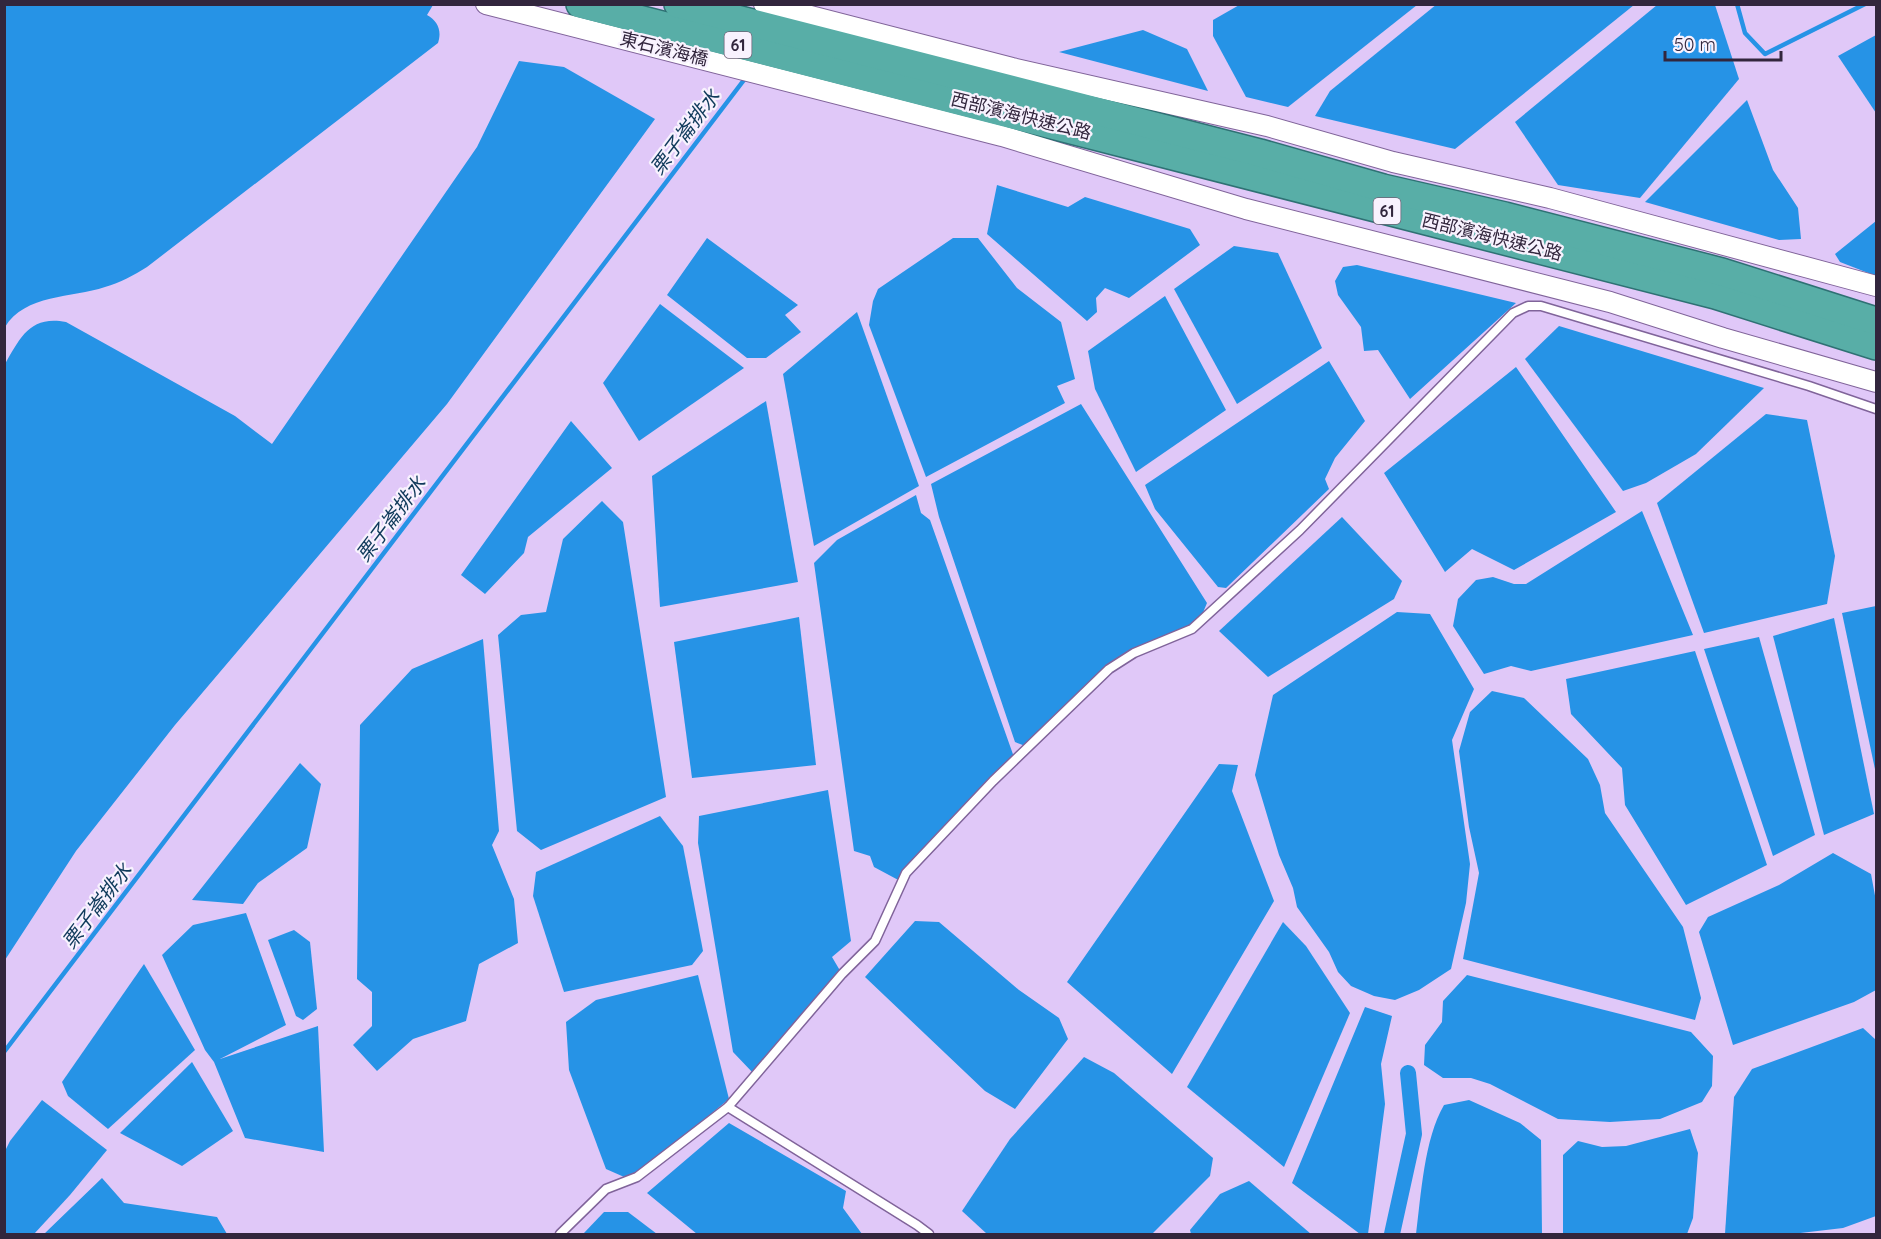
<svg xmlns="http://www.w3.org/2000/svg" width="1881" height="1239" font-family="Quicksand,'Noto Sans TC',sans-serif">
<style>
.water{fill:#2693e6}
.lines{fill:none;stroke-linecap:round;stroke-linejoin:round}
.stream{stroke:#2693e6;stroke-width:4.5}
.canal{stroke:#2693e6;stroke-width:16}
.service-casing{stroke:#80649a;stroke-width:11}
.tertiary-casing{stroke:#80649a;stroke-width:22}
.trunk-casing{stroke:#2f7174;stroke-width:30}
.service{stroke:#fff;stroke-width:8}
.tertiary{stroke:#fff;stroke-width:20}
.trunk{stroke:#58aea7;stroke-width:27}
.labels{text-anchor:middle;stroke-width:4.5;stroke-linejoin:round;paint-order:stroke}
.shield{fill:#f8f2fe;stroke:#6d6377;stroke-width:1.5}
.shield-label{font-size:16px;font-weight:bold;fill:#32263d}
.street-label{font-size:18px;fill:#32263d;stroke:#f8f2fe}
.water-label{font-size:20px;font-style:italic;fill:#103a5b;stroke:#f8f2fe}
</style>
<rect width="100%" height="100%" fill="#e0c8f8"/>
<g class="water">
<path d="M5,4l428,1 -6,10c11,6 15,16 11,28l-291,224c-13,8 -27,16 -42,20 -33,11 -80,7 -100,40z"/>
<path d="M1241,4h176v1l-129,102 -42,-10 -33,-61v-16z"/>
<path d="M1437,4h197v1l-179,144 -140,-33 15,-25z"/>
<path d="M1657,5h58l24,74 -99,119 -82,-13 -43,-63z"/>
<path d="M1143,30l44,19 21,42 -149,-39z"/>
<path d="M1876,35v78l-38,-57z"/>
<path d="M519,61l45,6 91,52 -208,285 -272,321 -99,126 -71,109v-596c15,-26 25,-49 61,-42l169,94 37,28 205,-297z"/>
<path d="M1747,100l26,70 25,38 3,31 -22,1 -134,-38z"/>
<path d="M997,185l71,22 17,-10 105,32 10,16 -71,53 -24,-10 -9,10 1,14 -10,9 -100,-87z"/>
<path d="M1876,221v55l-36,-14 -5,-8z"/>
<path d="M707,238l91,67 -13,10 16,17 -35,26h-19l-80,-63z"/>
<path d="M953,238h25l39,50 44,34 14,57 -18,7 8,17 -139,74 -57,-152 4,-24 5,-12z"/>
<path d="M1234,246l44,7 44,95 -85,56 -63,-115z"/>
<path d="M1357,265l159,38 -106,96 -32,-49 -14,1 -3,-24 -23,-32 -3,-14 8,-14z"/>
<path d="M1165,296l61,114 -90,62 -41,-83 -7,-38z"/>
<path d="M660,304l84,64 -105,73 -36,-58z"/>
<path d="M857,312l62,174 -105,60 -31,-172z"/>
<path d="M1559,326l205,62 -68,66 -50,29 -23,8 -98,-132z"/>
<path d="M1329,361l36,60 -30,37 -10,21 4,10 -103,99 -8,-1 -63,-78 -10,-24z"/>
<path d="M1516,367l100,145 -102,58 -42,-21 -27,23 -61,-99z"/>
<path d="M766,401l32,181 -138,25 -8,-131z"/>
<path d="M1081,404l126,199 -8,19 -77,39 -94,86 -13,-5 -76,-225 -8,-33z"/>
<path d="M1766,414l41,6 28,136 -8,48 -123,29 -47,-130z"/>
<path d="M571,421l41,47 -84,69 -4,16 -39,41 -24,-19z"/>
<path d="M916,495l5,18 9,7 85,240 -113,122 -28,-15 -4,-11 -16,-5 -40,-288 23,-23z"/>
<path d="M602,501l21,21 43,275 -125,53 -24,-19 -19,-196 23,-20 25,-3 17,-73z"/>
<path d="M1642,511l51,124 -162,36 -20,-5 -27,8 -31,-48 5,-27 18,-19 17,-3 21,7h12z"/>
<path d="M1342,517l60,64 -8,18 -126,78 -49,-46z"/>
<path d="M1876,606v168l-34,-161z"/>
<path d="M1397,612l33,2 44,75 -22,51 18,124 -4,39 -15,66 -32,21 -24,10 -21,-4 -23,-10 -13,-14 -9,-20 -32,-45 -4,-19 -14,-33 -24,-80 18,-80z"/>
<path d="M799,617l17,148 -124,13 -18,-136z"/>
<path d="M1834,618l40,196 -50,21 -51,-199z"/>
<path d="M1759,637l56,198 -42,21 -69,-207z"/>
<path d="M483,639l16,192 -7,14 22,54 4,44 -39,21 -13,57 -53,18 -36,32 -24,-26 19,-19v-34l-15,-13 3,-254 52,-56z"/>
<path d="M1695,651l72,214 -81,40 -61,-100 -3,-37 -51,-54 -5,-35z"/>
<path d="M1492,691l32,7 64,61 12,26 5,28 78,114 18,71 -6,22 -232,-61 16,-86 -10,-46 -10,-76 11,-39z"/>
<path d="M300,763l21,21 -14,64 -49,35 -15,21 -51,-4z"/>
<path d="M1219,764l19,1 -6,26 42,110 -102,173 -105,-92z"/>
<path d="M828,790l23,151 -19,16 10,17 -89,99 -20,-21 -35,-209 1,-27z"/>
<path d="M660,816l23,30 20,105 -11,14 -128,27 -31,-96 3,-24z"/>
<path d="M1833,853l38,21 5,27v89l-22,12 -121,43 -34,-113 9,-15 71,-32z"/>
<path d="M246,913l40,112 -66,34 98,-33 6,126 -79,-14 -31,-76 -9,-12 -43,-95 31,-30z"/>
<path d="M915,921l24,1 80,68 40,28 9,21 -53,70 -30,-18 -120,-114z"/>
<path d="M1283,922l23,24 44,67 -66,154 -97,-80z"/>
<path d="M294,930l16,12 7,67 -14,11 -7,-4 -28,-76z"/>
<path d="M144,964l51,86 -87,79 -40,-33 -6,-14z"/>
<path d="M698,975l31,124 -98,81 -25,-11 -37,-99 -3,-48 30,-22z"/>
<path d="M1467,975l224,57 22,24 -1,30 -10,16 -42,17 -50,3 -52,-3 -68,-35 -19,-6h-28l-19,-13 1,-20 17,-23 1,-21z"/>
<path d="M1365,1007l27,9 -11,48 4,40 -17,130h-8l-68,-51z"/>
<path d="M1863,1028l13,12v176l-33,12 -51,6h-67l9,-137 18,-28z"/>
<path d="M1084,1057l30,16 99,85 -3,18 -58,58h-165l-25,-23 48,-72z"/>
<path d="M192,1062l41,69 -51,35 -62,-33z"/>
<path d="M42,1100l65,50 -37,45 -36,39h-29v-83l5,-10z"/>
<path d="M1469,1100l51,23 21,17 1,94h-126c5,-38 8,-95 28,-129z"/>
<path d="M729,1123l117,68 -3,17 19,26h-165l-50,-41z"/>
<path d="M1690,1129l8,24 -5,65 -6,16h-124v-79l15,-14 24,6 24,-1z"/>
<path d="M102,1178l22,25 93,14 10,17h-183z"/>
<path d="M1249,1181l62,53h-120l-1,-4 30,-36z"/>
<path d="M604,1212h24l29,22h-74z"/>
</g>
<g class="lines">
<g class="stream">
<path d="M1737,4l8,29 20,21 100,-50"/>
<path d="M4,1052l743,-976"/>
</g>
<path class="canal" d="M1392,1234l22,-100 -6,-61"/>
<defs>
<g id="service">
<path d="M728,1107l189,118 12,9"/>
<path d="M560,1234l46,-45 31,-12 91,-70 114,-133 33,-33 31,-68 87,-92 116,-112 25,-16 58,-24 108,-99 213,-217 15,-7h13l268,80 67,23"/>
</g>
<g id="tertiary">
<path d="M486,4l516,132 244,73 364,93 113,36 153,44"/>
<path d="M764,4l248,64 255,58 126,36 157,36 326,88"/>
</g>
<g id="trunk">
<path d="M580,4l1135,291 161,51"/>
<path d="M678,4l582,149 123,35 122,28 217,56 154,49"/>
</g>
</defs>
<use href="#service" class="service-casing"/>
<use href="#tertiary" class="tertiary-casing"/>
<use href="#trunk" class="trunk-casing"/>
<use href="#service" class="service"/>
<use href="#tertiary" class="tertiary"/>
<use href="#trunk" class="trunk"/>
</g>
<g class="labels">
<g class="shield">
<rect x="724.5" y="32" width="27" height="26" rx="4.5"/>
<rect x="1373.5" y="198" width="27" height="26" rx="4.5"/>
</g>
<g class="shield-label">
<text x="738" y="51">61</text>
<text x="1387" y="217">61</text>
</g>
<g class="street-label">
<text transform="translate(664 49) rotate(14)" y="6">東石濱海橋</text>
<text transform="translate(1021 116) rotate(14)" y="6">西部濱海快速公路</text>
<text transform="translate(1492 237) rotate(14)" y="6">西部濱海快速公路</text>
</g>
<g class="water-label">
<text transform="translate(685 132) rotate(-53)" y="7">栗子崙排水</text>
<text transform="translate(391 519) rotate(-53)" y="7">栗子崙排水</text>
<text transform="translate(97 906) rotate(-53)" y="7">栗子崙排水</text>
</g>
</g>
<rect width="1881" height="1239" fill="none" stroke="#32263d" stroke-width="12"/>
<path d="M1665 51v9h116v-9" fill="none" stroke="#32263d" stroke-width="3"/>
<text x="1674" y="51" font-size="18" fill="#32263d" stroke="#f8f2fe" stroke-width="4.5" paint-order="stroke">50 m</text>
</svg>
